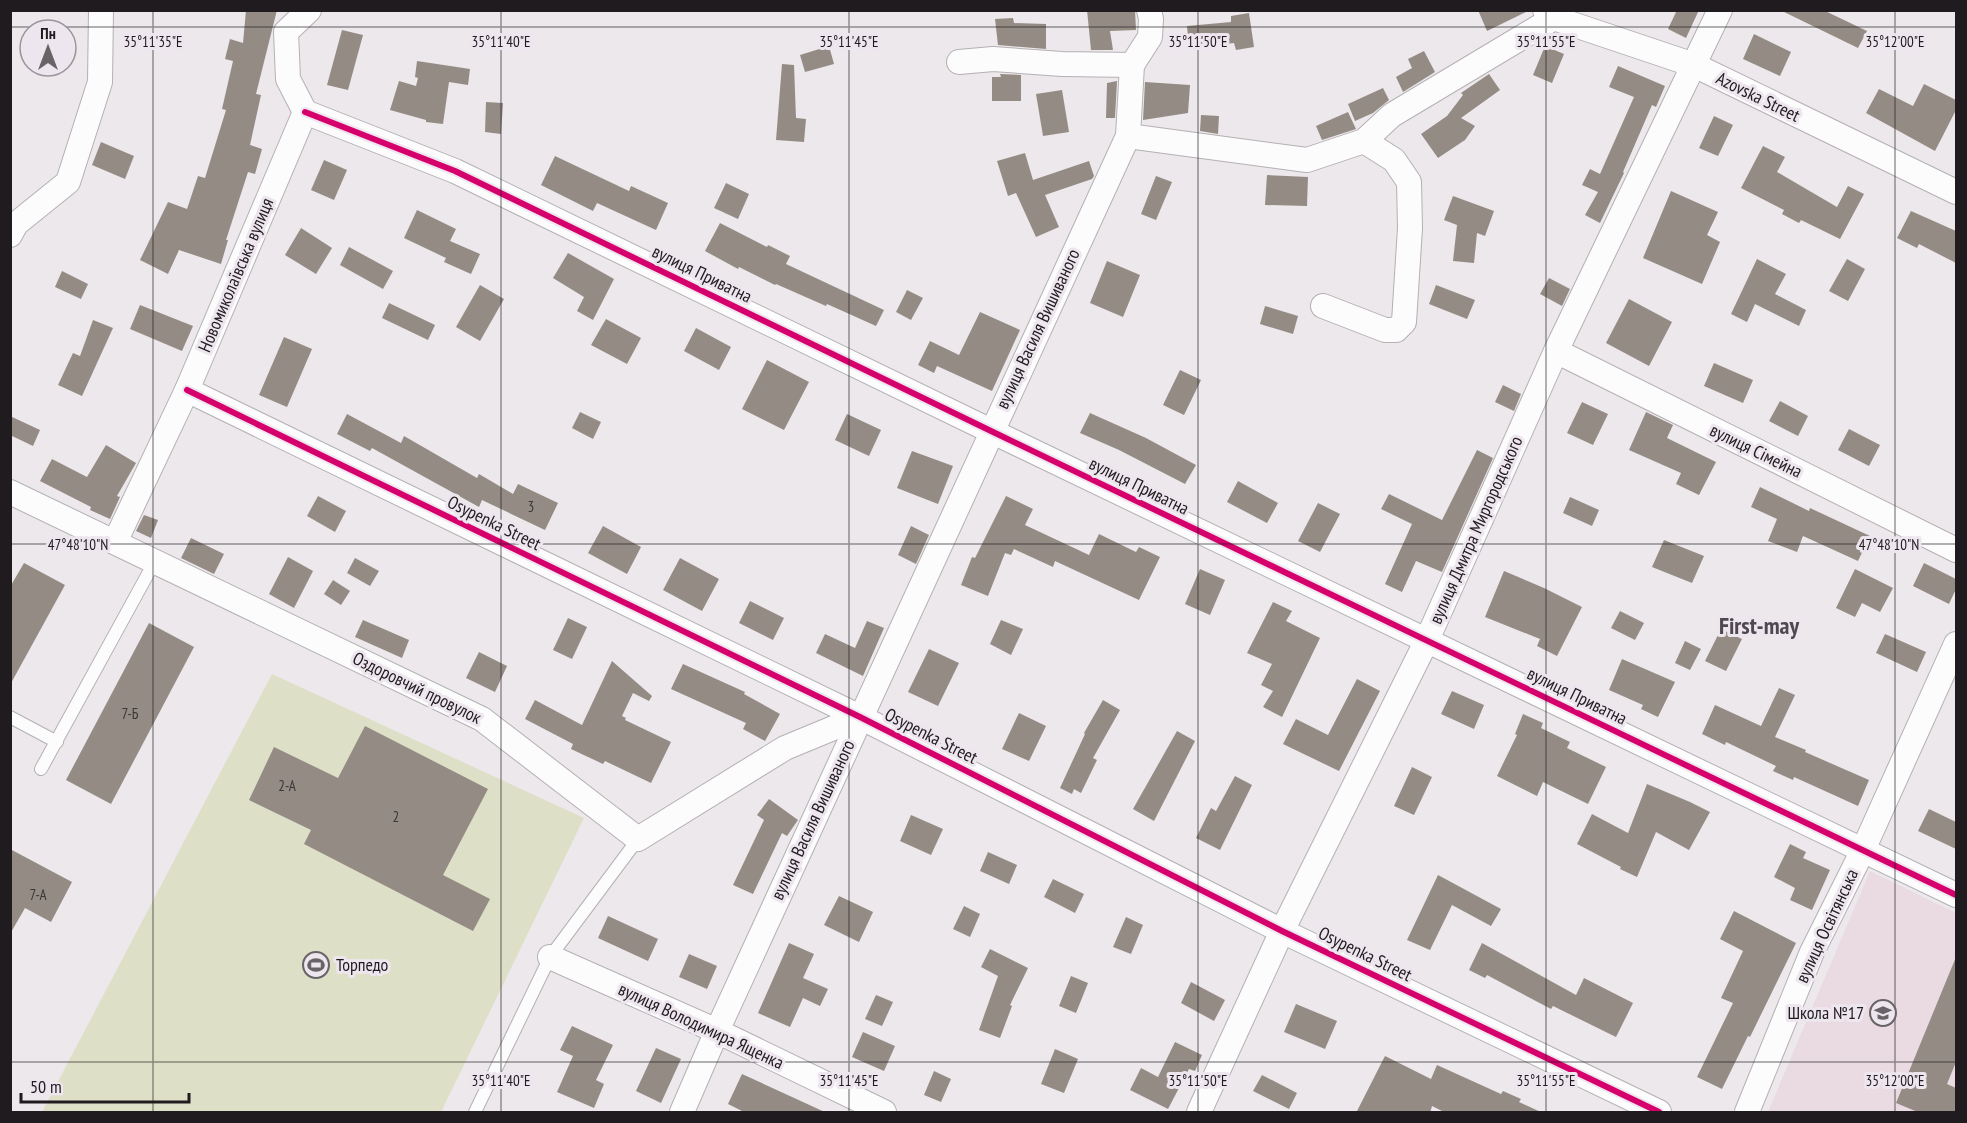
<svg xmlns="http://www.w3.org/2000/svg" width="1967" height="1123" font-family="'PT Sans Narrow',sans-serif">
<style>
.education{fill:#eadbe2}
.green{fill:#dedfc7}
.building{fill:#948c84}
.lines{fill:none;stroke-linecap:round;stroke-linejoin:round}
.lane-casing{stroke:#b4b0b4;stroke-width:14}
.street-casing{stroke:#b4b0b4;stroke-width:26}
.lane{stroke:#fcfcfc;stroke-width:12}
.street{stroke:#fcfcfc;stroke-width:24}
.cycleway-casing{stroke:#eee6ee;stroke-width:10}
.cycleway{stroke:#d6006c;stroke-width:6}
.ticks{fill:none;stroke:#1f1b1e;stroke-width:1.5;stroke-opacity:0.45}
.labels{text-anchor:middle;stroke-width:6;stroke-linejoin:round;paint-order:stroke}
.number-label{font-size:15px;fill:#3c3738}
.street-label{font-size:18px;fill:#1f1b1e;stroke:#eee6ee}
.poi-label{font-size:18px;fill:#1f1b1e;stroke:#eee6ee;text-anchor:start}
.district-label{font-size:24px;font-weight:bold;fill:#4f484f;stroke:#eee6ee}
.ticks-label{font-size:15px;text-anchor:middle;fill:#1f1b1e;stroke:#eee6ee;stroke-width:6;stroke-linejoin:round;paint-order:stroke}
</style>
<rect width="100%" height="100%" fill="#ece8ec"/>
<path class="education" d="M1870,871l86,42v199h-188z"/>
<path class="green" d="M272,674l312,144 -143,294h-399z"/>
<g class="building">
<path d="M246,10h31l-21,84 5,1 -11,50 12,4 -7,25 -7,-2 -22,68h2l-7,24 -42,-14 -11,24 -28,-14 28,-58 19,7 11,-33 7,2 21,-68 -4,-1 11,-48 -8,-2 5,-20 13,4z"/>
<path d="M1087,10h48l1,20 -26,1 3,19h-22z"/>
<path d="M1478,10h52l-43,21z"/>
<path d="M1677,10h22l-13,28 -18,-9z"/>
<path d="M1780,10h43l44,21 -9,17z"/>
<path d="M1249,13l5,34 -18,3 -2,-7 -45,5 -2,-22 44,-4v-6z"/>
<path d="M1013,18l1,5 32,1v25l-48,-4 -3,-26z"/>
<path d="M342,30l21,5 -15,55 -21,-5z"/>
<path d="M1754,34l37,18 -11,24 -37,-17z"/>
<path d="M829,46l5,18 -29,8 -5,-17z"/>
<path d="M1545,46l19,8 -12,29 -19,-8z"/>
<path d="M1424,51l11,21 -32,20 -7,-15 16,-9 -4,-9z"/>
<path d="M417,61l53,8 -2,16 -19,-3 -6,42 -17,-2v-2l-36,-10 9,-29 17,5 2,-8 -3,-1z"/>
<path d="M782,64l12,1 2,53 10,1 -2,23 -28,-2z"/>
<path d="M1618,66l47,20 -9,21 -4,-2 -29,67 1,1 -24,50 -15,-8 13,-23 -16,-7 8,-16 10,5 34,-77 -25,-10z"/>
<path d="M1000,74l21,1v26h-29v-24h9z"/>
<path d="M1489,74l11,16 -39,28 14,8 -10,14 -27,18 -17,-24 26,-18 16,-21 -2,-2z"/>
<path d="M1117,81l-2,37h-9l1,-35z"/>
<path d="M1145,82l45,3 -2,28 -45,7z"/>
<path d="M1924,84l32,16v10l-21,41 -69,-38 13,-24 34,17z"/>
<path d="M1383,88l6,12 -16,13 -18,8 -7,-17z"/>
<path d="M1062,90l7,42 -26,4 -7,-42z"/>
<path d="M486,102l17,1 -2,31 -16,-2z"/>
<path d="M1348,112l8,17 -34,11 -6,-14z"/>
<path d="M1201,115l18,1 -1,18 -18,-3z"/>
<path d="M1714,116l19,9 -15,31 -19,-8z"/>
<path d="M101,142l33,14 -9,23 -33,-14z"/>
<path d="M1763,146l22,11 -8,15 60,35 11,-21 16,8 -24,45 -39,-19 -2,3 -17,-9 2,-4 -43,-22z"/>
<path d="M1025,153l8,27 56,-19 5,15 -2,3 -47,16 14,32 -23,10 -20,-44 -8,3 -11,-35z"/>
<path d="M555,156l74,35 2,-5 37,17 -12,27 -59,-27 -4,8 -52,-26z"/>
<path d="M324,160l23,10 -13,30 -23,-10z"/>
<path d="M1267,175l41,2 -1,29 -42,-1z"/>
<path d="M1156,176l16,6 -16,38 -15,-6z"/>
<path d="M726,183l23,11 -11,25 -24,-11z"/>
<path d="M1671,191l47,21 -11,23 13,7 -18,42 -59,-26z"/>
<path d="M1453,196l41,15 -9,25 -8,-3 -3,30 -21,-2 4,-36 -13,-5z"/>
<path d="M417,210l39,19 -6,12 30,13 -9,20 -27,-12 2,-4 -42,-20z"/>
<path d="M1911,211l45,20v32l-37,-19 -2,4 -20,-10z"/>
<path d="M720,223l47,24 1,-2 22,11 -4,8 98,46 -8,16 -49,-22 -1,2 -50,-22 -1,1 -36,-18 -1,2 -33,-18z"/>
<path d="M301,228l31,20 -16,26 -31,-19z"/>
<path d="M349,247l44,24 -10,18 -43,-24z"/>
<path d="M568,253l46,26 -21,41 -16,-9 7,-14 -31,-19z"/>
<path d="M1757,259l29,15 -11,20 31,16 -7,16 -44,-22 -8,18 -16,-8z"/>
<path d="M1847,259l18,10 -17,32 -19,-10z"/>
<path d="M1107,261l33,14 -17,42 -33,-14z"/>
<path d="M62,271l26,13 -7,15 -26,-12z"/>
<path d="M1549,278l21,11 -8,17 -22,-12z"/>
<path d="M480,285l24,14 -24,42 -24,-14z"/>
<path d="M1436,285l39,15 -8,19 -38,-15z"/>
<path d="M907,290l16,8 -12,22 -15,-8z"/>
<path d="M1629,299l43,23 -23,44 -43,-23z"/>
<path d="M389,303l46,22 -7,15 -46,-22z"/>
<path d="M140,305l53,21 -11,25 -52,-22z"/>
<path d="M1265,306l33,10 -5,18 -33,-10z"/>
<path d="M980,312l40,18 -28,61 -55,-25 -3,7 -16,-8 12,-24 29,14z"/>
<path d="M606,319l35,19 -14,26 -36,-19z"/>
<path d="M93,320l20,8 -31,68 -24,-11 15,-32 7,3z"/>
<path d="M696,328l35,19 -12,23 -35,-19z"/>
<path d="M284,337l28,12 -25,58 -28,-12z"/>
<path d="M767,360l42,22 -25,48 -42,-21z"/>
<path d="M1714,363l39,17 -10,23 -39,-17z"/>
<path d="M1180,370l21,10 -17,35 -21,-10z"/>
<path d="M1503,385l18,9 -7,17 -19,-9z"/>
<path d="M1780,401l28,15 -10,20 -29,-15z"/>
<path d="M1582,402l26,12 -15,31 -26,-12z"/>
<path d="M580,412l21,10 -8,17 -21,-11z"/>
<path d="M1646,412l27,13 -6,13 49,24 -17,33 -23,-11 5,-11 -52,-23z"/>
<path d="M1090,413l56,25 50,27 -11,19 -66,-34 -39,-17z"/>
<path d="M347,414l54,29 3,-7 73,42 2,-4 34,20 5,-10 40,19 -13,27 -63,-30 -3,7 -107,-59 -2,3 -33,-17z"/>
<path d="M847,414l34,16 -12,26 -34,-16z"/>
<path d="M10,416l30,14 -7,16 -23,-11z"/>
<path d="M1849,429l31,16 -11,21 -31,-16z"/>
<path d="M106,445l30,18 -19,33 3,1 -10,22 -20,-9 1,-3 -51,-26 12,-22 35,18z"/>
<path d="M1477,450l16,8 -51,114 -26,-11 -14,31 -17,-8 27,-60 -31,-15 8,-15 53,26z"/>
<path d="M912,451l41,15 -15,38 -41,-16z"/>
<path d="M1238,481l40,22 -11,20 -40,-21z"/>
<path d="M1760,487l49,24 1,-3 60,28 -12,25 -55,-25 -6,16 -29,-11 9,-22 -26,-12z"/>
<path d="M318,496l28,15 -11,21 -28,-16z"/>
<path d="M1006,496l27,13 -8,16 64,30 10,-21 37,18 3,-5 21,10 -21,43 -84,-39 -2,6 -39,-18 -3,6 -6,-2 -17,43 -27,-11 11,-28 3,1z"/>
<path d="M1570,497l29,13 -7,16 -29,-13z"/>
<path d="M1318,503l22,11 -20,38 -22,-11z"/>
<path d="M144,515l14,5 -7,18 -15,-7z"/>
<path d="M603,526l38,21 -14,27 -39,-21z"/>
<path d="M911,526l18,9 -13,29 -18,-9z"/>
<path d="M191,538l33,16 -10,20 -33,-16z"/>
<path d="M1664,540l40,16 -12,27 -40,-16z"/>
<path d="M288,557l25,14 -19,37 -25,-14z"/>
<path d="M355,558l24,13 -9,15 -23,-13z"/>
<path d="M680,558l39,21 -17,32 -39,-21z"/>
<path d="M24,563l41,22 -55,100v-98z"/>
<path d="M1924,563l32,16v10l-7,15 -36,-18z"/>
<path d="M1200,569l25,11 -15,35 -25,-11z"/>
<path d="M1855,569l38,19 -13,24 -18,-9 -7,14 -19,-9z"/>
<path d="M1504,571l40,17 38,19 -25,49 -20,-10 3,-7 -55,-22z"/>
<path d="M333,580l17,11 -9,14 -17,-11z"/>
<path d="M750,601l34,17 -11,22 -34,-17z"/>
<path d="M1273,602l19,9 -6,10 34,17 -38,79 -19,-10 10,-16 -12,-6 11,-21 -25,-11z"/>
<path d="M1620,611l24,12 -9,17 -24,-12z"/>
<path d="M568,618l19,9 -15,32 -19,-9z"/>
<path d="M363,620l46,20 -7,18 -47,-21z"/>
<path d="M1001,620l22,9 -12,26 -21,-11z"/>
<path d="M867,621l17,7 -21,48 -47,-23 9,-19 30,14z"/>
<path d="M149,623l45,24 -83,157 -45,-24z"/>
<path d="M1721,629l21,10 -16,32 -21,-10z"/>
<path d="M1885,634l41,18 -9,20 -41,-19z"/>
<path d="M1685,641l16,8 -11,21 -15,-7z"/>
<path d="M929,649l30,14 -21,43 -30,-14z"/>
<path d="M479,652l28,14 -12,26 -29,-14z"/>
<path d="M1622,659l53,23 -17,35 -17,-8 2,-4 -34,-15z"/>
<path d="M612,661l40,35 -3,5 -16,-8 -11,23 4,2 -1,2 46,22 -20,41 -46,-22 -2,3 -32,-15 2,-5 -48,-25 10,-19 47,25z"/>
<path d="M683,664l62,28 -1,2 36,20 -15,27 -22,-12 3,-6 -75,-34z"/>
<path d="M1357,679l23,12 -41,80 -56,-27 13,-25 32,16z"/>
<path d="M1779,688l16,7 -20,42 31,13 -1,2 64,28 -11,26 -64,-29 -1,3 -20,-9 3,-5 -50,-24 -1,3 -23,-11 13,-29 46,21z"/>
<path d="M1452,691l32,14 -10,24 -33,-15z"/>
<path d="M1103,700l17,10 -27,48 4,2 -16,33 -7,-4 -2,5 -12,-6 25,-54 -1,-1z"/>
<path d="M1019,713l27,13 -17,35 -27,-12z"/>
<path d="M1523,714l20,9 -2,5 29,14 -3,6 39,19 -18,37 -45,-22 -6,14 -40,-20 20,-41 -2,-1z"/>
<path d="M365,726l123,63 -45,86 47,24 -17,32 -169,-87 7,-14 -62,-30 25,-53 64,31z"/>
<path d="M1177,731l18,10 -41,80 -21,-12z"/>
<path d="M1412,767l20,10 -18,38 -20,-9z"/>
<path d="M1235,776l17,9 -32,65 -24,-12 15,-30 5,3z"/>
<path d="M1647,784l43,18 20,10 -21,38 -33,-18 -19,45 -17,-8 1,-2 -44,-23 15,-30 36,19z"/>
<path d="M769,799l29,21 -11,16 -5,-3 -29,61 -20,-9 31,-65 -7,-5z"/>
<path d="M1929,809l27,13v27l-38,-18z"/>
<path d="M911,815l32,14 -12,26 -31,-14z"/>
<path d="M1790,844l16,8 -3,6 27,12 -18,40 -22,-10 5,-12 -21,-11z"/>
<path d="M10,849l62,33 -21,40 -26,-14 -15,26z"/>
<path d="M988,852l29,13 -8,19 -29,-13z"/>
<path d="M1438,875l63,34 -10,17 -39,-21 -22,45 -23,-10z"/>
<path d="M1053,879l31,15 -9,19 -31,-16z"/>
<path d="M839,896l34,16 -14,30 -35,-17z"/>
<path d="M964,906l16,8 -10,23 -17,-8z"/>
<path d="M1734,911l62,32 -46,94 -2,-1 -26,53 -25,-12 36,-74 -12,-5 22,-47 -23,-12z"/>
<path d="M608,916l50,23 -10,22 -50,-23z"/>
<path d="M1126,917l17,8 -12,29 -18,-7z"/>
<path d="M789,943l25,11 -11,24 25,11 -8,17 -17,-8 -13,29 -32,-14z"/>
<path d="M1482,943l94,52 8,-17 49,25 -17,34 -63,-31 -2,3 -64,-34 -2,3 -16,-8z"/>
<path d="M990,949l38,19 -18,37 2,1 -12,32 -21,-8 19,-54 -17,-9z"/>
<path d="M689,954l28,12 -10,23 -28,-12z"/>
<path d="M1956,957v105l-9,22 9,4v25h-36l-24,-10z"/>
<path d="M1071,976l17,7 -12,30 -17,-7z"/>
<path d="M1191,982l34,18 -11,21 -33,-18z"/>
<path d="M876,995l17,7 -11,24 -17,-7z"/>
<path d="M1296,1004l41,17 -12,28 -41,-17z"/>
<path d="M572,1026l41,19 -17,35 8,4 -10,24 -37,-16 16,-36 -13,-6z"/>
<path d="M863,1032l32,14 -11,25 -32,-14z"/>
<path d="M1175,1042l27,13 -7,16 -6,-2 -21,40 -38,-19 11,-22 17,9z"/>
<path d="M656,1048l25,11 -20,44 -25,-12z"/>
<path d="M1055,1049l23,10 -14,34 -23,-9z"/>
<path d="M1385,1056l46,23 6,-14 64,29 2,-3 18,8 -2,3 24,11h-97l-14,-7 -2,7h-74z"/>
<path d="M934,1071l17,8 -10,23 -17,-7z"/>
<path d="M742,1074l85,39h-81l-18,-9z"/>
<path d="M1262,1075l35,18 -8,16 -36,-18z"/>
</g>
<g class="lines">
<defs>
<g id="lane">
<path d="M10,717l47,25"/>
<path d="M41,769l114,-208"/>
<path d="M475,1112l75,-155 88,-118"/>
</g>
<g id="street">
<path d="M1545,10l9,8 140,47 262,127"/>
<path d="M959,62l34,-3 69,5 70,1"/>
<path d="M305,112l150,59 536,260 965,464"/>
<path d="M1128,136l4,-71 18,-28 1,-18 -2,-9"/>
<path d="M10,235l6,-11 52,-42 32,-100 1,-72"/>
<path d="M1323,306l62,24h11l8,-8 6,-94 -1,-46 -15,-22 -30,-19"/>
<path d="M1556,351l400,199"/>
<path d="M187,390l673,327 422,214 377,181"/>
<path d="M10,492l472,227 156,120 147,-91 75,-31"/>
<path d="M115,542l72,-152 118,-278 -17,-33 -2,-47 23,-22"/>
<path d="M550,957l167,74 167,81"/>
<path d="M682,1112l35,-81 411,-895 179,24 57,-19 28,-26 162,-97"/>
<path d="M1199,1112l83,-181 145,-291 129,-289 164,-341"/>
<path d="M1747,1112l65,-160 51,-102 93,-206"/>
</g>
</defs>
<use href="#lane" class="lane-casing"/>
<use href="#street" class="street-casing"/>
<use href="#lane" class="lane"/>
<use href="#street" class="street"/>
<defs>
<g id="cycleway">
<path d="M305,112l150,59 536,260 965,464"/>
<path d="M187,390l673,327 422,214 377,181"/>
</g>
</defs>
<use href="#cycleway" class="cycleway-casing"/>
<use href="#cycleway" class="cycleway"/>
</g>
<path class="ticks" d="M153,10v1102M501,10v1102M849,10v1102M1198,10v1102M1546,10v1102M1895,10v1102M10,27h1946M10,544h1946M10,1062h1946"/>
<defs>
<symbol id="stadium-ring" viewBox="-11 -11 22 22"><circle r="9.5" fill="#eee6ee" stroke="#676366" stroke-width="1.5"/><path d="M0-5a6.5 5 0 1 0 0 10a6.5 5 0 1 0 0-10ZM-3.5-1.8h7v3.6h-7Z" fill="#676366"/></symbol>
<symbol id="school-ring" viewBox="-11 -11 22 22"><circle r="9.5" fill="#eee6ee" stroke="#676366" stroke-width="1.5"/><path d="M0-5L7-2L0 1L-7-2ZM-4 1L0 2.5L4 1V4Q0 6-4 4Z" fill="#676366"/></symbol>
</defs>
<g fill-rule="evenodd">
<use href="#stadium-ring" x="301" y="950" width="30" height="30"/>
<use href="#school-ring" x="1868" y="998" width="30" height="30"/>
</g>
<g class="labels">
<g class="number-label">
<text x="531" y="512">3</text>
<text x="130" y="719">7-Б</text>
<text x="287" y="791">2-А</text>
<text x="396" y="822">2</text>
<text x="38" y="900">7-А</text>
</g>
<g class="street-label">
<text transform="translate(1758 97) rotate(26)" y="6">Azovska Street</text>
<text transform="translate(702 274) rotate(26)" y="6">вулиця Приватна</text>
<text transform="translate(236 275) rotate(-67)" y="6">Новомиколаївська вулиця</text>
<text transform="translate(1038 329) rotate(-65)" y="6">вулиця Василя Вишиваного</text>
<text transform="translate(1756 451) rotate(26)" y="6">вулиця Сімейна</text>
<text transform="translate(1139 486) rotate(26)" y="6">вулиця Приватна</text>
<text transform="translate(494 523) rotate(26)" y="6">Osypenka Street</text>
<text transform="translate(1476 530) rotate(-66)" y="6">вулиця Дмитра Миргородського</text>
<text transform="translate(417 688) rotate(26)" y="6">Оздоровчий провулок</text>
<text transform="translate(1577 696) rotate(26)" y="6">вулиця Приватна</text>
<text transform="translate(931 736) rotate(27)" y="6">Osypenka Street</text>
<text transform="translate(813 820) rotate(-65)" y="6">вулиця Василя Вишиваного</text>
<text transform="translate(1827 926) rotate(-65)" y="6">вулиця Освітянська</text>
<text transform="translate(1365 954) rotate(26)" y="6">Osypenka Street</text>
<text transform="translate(701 1026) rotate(25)" y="6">вулиця Володимира Ященка</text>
</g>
<g class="poi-label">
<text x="336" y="971">Торпедо</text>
<text x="1864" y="1019" text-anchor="end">Школа №17</text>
</g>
<g class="district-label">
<text x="1759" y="634">First-may</text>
</g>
</g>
<g class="ticks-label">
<text x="153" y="47">35°11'35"E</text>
<text x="501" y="47">35°11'40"E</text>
<text x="849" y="47">35°11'45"E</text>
<text x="1198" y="47">35°11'50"E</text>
<text x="1546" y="47">35°11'55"E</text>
<text x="1895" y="47">35°12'00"E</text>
<text x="78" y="550">47°48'10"N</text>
<text x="1889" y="550">47°48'10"N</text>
<text x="501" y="1086">35°11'40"E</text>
<text x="849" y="1086">35°11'45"E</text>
<text x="1198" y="1086">35°11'50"E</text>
<text x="1546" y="1086">35°11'55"E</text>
<text x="1895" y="1086">35°12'00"E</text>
</g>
<rect width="1967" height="1123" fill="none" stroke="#1f1b1e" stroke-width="24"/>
<g transform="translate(48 48)"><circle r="28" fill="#eee6ee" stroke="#9b959b" stroke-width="1.5"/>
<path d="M0-4.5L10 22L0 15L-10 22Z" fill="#676366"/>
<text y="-9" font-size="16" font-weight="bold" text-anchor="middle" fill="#1f1b1e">Пн</text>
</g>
<path d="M21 1093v9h168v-9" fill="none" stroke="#1f1b1e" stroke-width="3"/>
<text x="30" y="1093" font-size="18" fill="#1f1b1e" stroke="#eee6ee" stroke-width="4.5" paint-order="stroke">50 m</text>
</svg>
